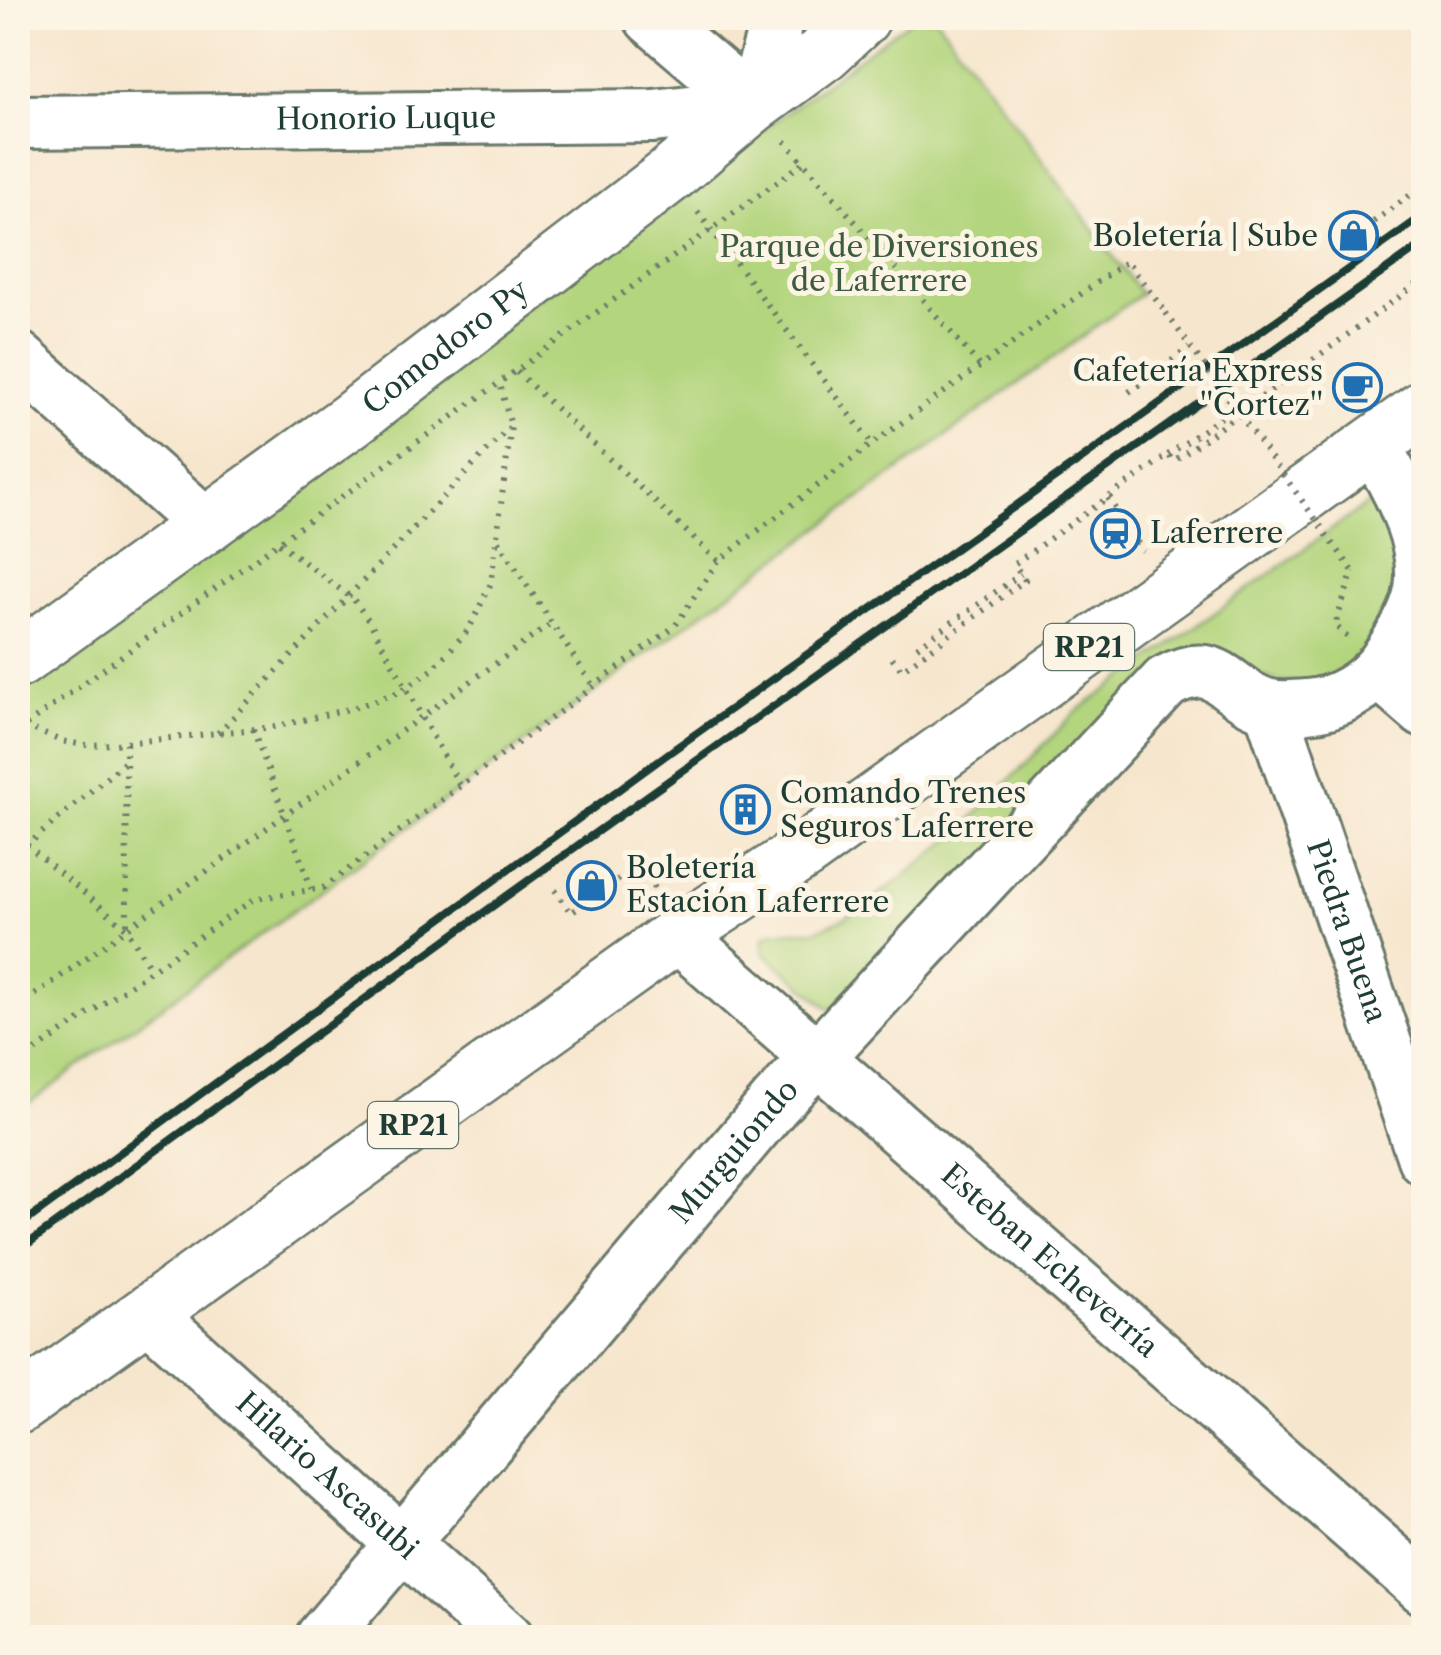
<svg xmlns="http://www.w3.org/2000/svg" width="1441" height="1655" font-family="'Libre Caslon Text',serif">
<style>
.green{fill:#b3d57e;stroke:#698959;stroke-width:2.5}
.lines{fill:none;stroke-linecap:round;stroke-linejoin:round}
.minor-casing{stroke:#6b786a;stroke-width:58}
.major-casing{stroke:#6b786a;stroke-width:60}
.path{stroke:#6b786a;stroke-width:6;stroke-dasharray:2.5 8;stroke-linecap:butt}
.minor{stroke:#fff;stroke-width:52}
.major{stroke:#fff;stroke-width:55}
.rail{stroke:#1f3d34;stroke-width:8}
.path-bridge{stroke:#6b786a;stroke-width:6;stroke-dasharray:2.5 8;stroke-linecap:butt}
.labels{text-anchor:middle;stroke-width:10;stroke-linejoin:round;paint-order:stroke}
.shield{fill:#fcf5e5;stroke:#617469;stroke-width:2.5}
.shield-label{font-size:28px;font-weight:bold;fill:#1f3d34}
.street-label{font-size:30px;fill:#1f3d34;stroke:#fcf5e5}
.poi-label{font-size:30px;fill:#1f3d34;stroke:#fcf5e5;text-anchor:start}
.park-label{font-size:30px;fill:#3d5b43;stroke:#fcf5e5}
</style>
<rect width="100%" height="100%" fill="#fcf5e5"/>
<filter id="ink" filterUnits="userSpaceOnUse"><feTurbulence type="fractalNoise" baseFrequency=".01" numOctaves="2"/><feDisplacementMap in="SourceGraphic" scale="20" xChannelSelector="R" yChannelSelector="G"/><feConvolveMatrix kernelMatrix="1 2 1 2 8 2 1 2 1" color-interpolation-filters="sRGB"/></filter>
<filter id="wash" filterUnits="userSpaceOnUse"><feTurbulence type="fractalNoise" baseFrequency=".0048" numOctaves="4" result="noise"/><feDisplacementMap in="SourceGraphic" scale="40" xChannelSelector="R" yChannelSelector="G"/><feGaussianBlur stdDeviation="2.25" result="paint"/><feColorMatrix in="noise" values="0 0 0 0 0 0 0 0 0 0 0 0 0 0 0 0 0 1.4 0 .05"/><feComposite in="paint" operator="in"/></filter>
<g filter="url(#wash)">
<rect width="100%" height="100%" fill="#f7e6ce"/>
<g class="green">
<path d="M913,18h23l205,276 -1123,817v-427z"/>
<path d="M1376,498l27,56 -19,85c-17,12 -35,29 -53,37 -43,20 -86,-6 -122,-26l-378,360 -67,-57 -2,-8 3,-9 8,-4 44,-2 28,-12 52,-36 58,-46 121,-124z"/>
</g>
</g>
<g filter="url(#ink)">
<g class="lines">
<defs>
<g id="minor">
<path d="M651,18l102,87"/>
<path d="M753,105l21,-74 -1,-13"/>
<path id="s1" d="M18,122l635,-6 100,-11"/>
<path d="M18,358l189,168"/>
<path d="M1378,671l46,40"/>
<path id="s2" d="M1270,706l154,452"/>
<path id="s3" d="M677,935l747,653"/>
<path id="s4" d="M149,1315l358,323"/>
<path id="s5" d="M322,1638l453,-535 391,-421c54,-30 58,12 103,24 11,2 27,1 38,0 30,-2 60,-20 78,-44 13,-19 26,-38 33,-60 16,-50 -19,-117 -46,-157"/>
</g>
<g id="major">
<path id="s6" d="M18,660l333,-240 319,-245 83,-70 71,-52 38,-35"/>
<path d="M18,1406l659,-471 128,-84 619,-443"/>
</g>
</defs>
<use href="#minor" class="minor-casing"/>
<use href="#major" class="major-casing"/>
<g class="path">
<path d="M785,141l196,226"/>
<path d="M698,212l174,232"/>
<path d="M1365,228l59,-43"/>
<path d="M517,372l201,189"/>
<path d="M1129,392l60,-44"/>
<path d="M1168,455l65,-46"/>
<path d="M1108,498l35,53"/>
<path d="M498,541l95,145"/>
<path d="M279,543l74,56 17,23 90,164"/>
<path d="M1347,637l-12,-12 18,-54"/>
<path d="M917,647l104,-73"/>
<path d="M892,658l10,12 123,-90 -11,-16 154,-109 6,6 250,-182"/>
<path d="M25,726l36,15 23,4 31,-1 159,-17 79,-19 46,-16 33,-22 37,-41 22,-46 20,-157 -11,-42"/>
<path d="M253,729l59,161"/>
<path d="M18,731l785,-568"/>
<path d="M218,733l292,-306"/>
<path d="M126,743l1,186"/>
<path d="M27,845l100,84 23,39"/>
<path d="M18,853l108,-92"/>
<path d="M555,890l16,23 68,-48 18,28"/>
<path d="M18,1007l534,-384"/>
<path d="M18,1063l236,-164 69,-11 352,-262 43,-65 154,-117 255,-183 39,52"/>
<path d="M18,1278l3,-2"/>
</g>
<use href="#minor" class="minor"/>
<use href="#major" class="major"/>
<g class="rail">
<path d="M18,1227l655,-477 751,-535"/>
<path d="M18,1251l490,-356 916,-652"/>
</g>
<path class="path-bridge" d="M1166,313l187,258"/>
</g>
</g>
<defs>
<symbol id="shop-ring" viewBox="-11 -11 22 22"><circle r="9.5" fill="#fcf5e5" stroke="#1f6fb2" stroke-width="1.5"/><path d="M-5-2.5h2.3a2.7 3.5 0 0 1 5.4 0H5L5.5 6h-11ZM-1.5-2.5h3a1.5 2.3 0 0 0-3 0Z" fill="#1f6fb2"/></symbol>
<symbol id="cafe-ring" viewBox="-11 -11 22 22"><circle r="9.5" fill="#fcf5e5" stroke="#1f6fb2" stroke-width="1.5"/><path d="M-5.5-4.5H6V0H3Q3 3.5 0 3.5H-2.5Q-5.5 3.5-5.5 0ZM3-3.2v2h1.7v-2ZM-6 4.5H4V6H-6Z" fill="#1f6fb2"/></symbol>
<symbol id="station-ring" viewBox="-11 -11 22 22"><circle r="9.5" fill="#fcf5e5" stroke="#1f6fb2" stroke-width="1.5"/><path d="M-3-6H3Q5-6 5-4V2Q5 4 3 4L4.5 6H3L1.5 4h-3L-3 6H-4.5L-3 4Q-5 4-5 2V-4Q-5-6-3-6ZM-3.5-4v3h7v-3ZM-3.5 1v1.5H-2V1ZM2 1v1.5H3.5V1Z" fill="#1f6fb2"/></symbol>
<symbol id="building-ring" viewBox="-11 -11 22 22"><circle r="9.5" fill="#fcf5e5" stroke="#1f6fb2" stroke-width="1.5"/><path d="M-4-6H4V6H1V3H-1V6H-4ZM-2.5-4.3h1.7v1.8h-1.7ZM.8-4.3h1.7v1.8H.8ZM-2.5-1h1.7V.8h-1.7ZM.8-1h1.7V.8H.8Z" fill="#1f6fb2"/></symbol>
</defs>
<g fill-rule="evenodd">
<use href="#shop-ring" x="1326" y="208" width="55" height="55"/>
<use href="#cafe-ring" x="1330" y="360" width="55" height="55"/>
<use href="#station-ring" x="1088" y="506" width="55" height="55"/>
<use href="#building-ring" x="718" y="782" width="55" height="55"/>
<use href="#shop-ring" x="564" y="858" width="55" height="55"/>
</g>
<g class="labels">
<g class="shield">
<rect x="1044" y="624" width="90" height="46" rx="8"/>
<rect x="368" y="1102" width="90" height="46" rx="8"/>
</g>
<g class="shield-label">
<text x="1089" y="657">RP21</text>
<text x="413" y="1135">RP21</text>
</g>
<g class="street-label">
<text dy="10" stroke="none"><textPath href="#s1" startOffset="368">Honorio Luque</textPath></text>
<text dy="10" stroke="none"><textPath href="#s6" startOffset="530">Comodoro Py</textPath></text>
<text dy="10" stroke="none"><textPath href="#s2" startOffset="238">Piedra Buena</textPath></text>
<text dy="10" stroke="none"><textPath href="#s5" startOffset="638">Murguiondo</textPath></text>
<text dy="10" stroke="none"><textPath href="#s3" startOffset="495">Esteban Echeverría</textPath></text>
<text dy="10" stroke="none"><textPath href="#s4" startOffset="240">Hilario Ascasubi</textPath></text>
</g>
<g class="poi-label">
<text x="1318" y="246" text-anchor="end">Boletería | Sube</text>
<text x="1323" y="381" text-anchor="end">Cafetería Express<tspan x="1323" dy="34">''Cortez''</tspan></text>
<text x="1150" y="543">Laferrere</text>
<text x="780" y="803">Comando Trenes<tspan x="780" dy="34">Seguros Laferrere</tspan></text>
<text x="626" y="878">Boletería<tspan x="626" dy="34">Estación Laferrere</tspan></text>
</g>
<g class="park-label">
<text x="879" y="257">Parque de Diversiones<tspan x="879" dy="34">de Laferrere</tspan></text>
</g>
</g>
<rect width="1441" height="1655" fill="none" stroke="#fcf5e5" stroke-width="60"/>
</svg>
